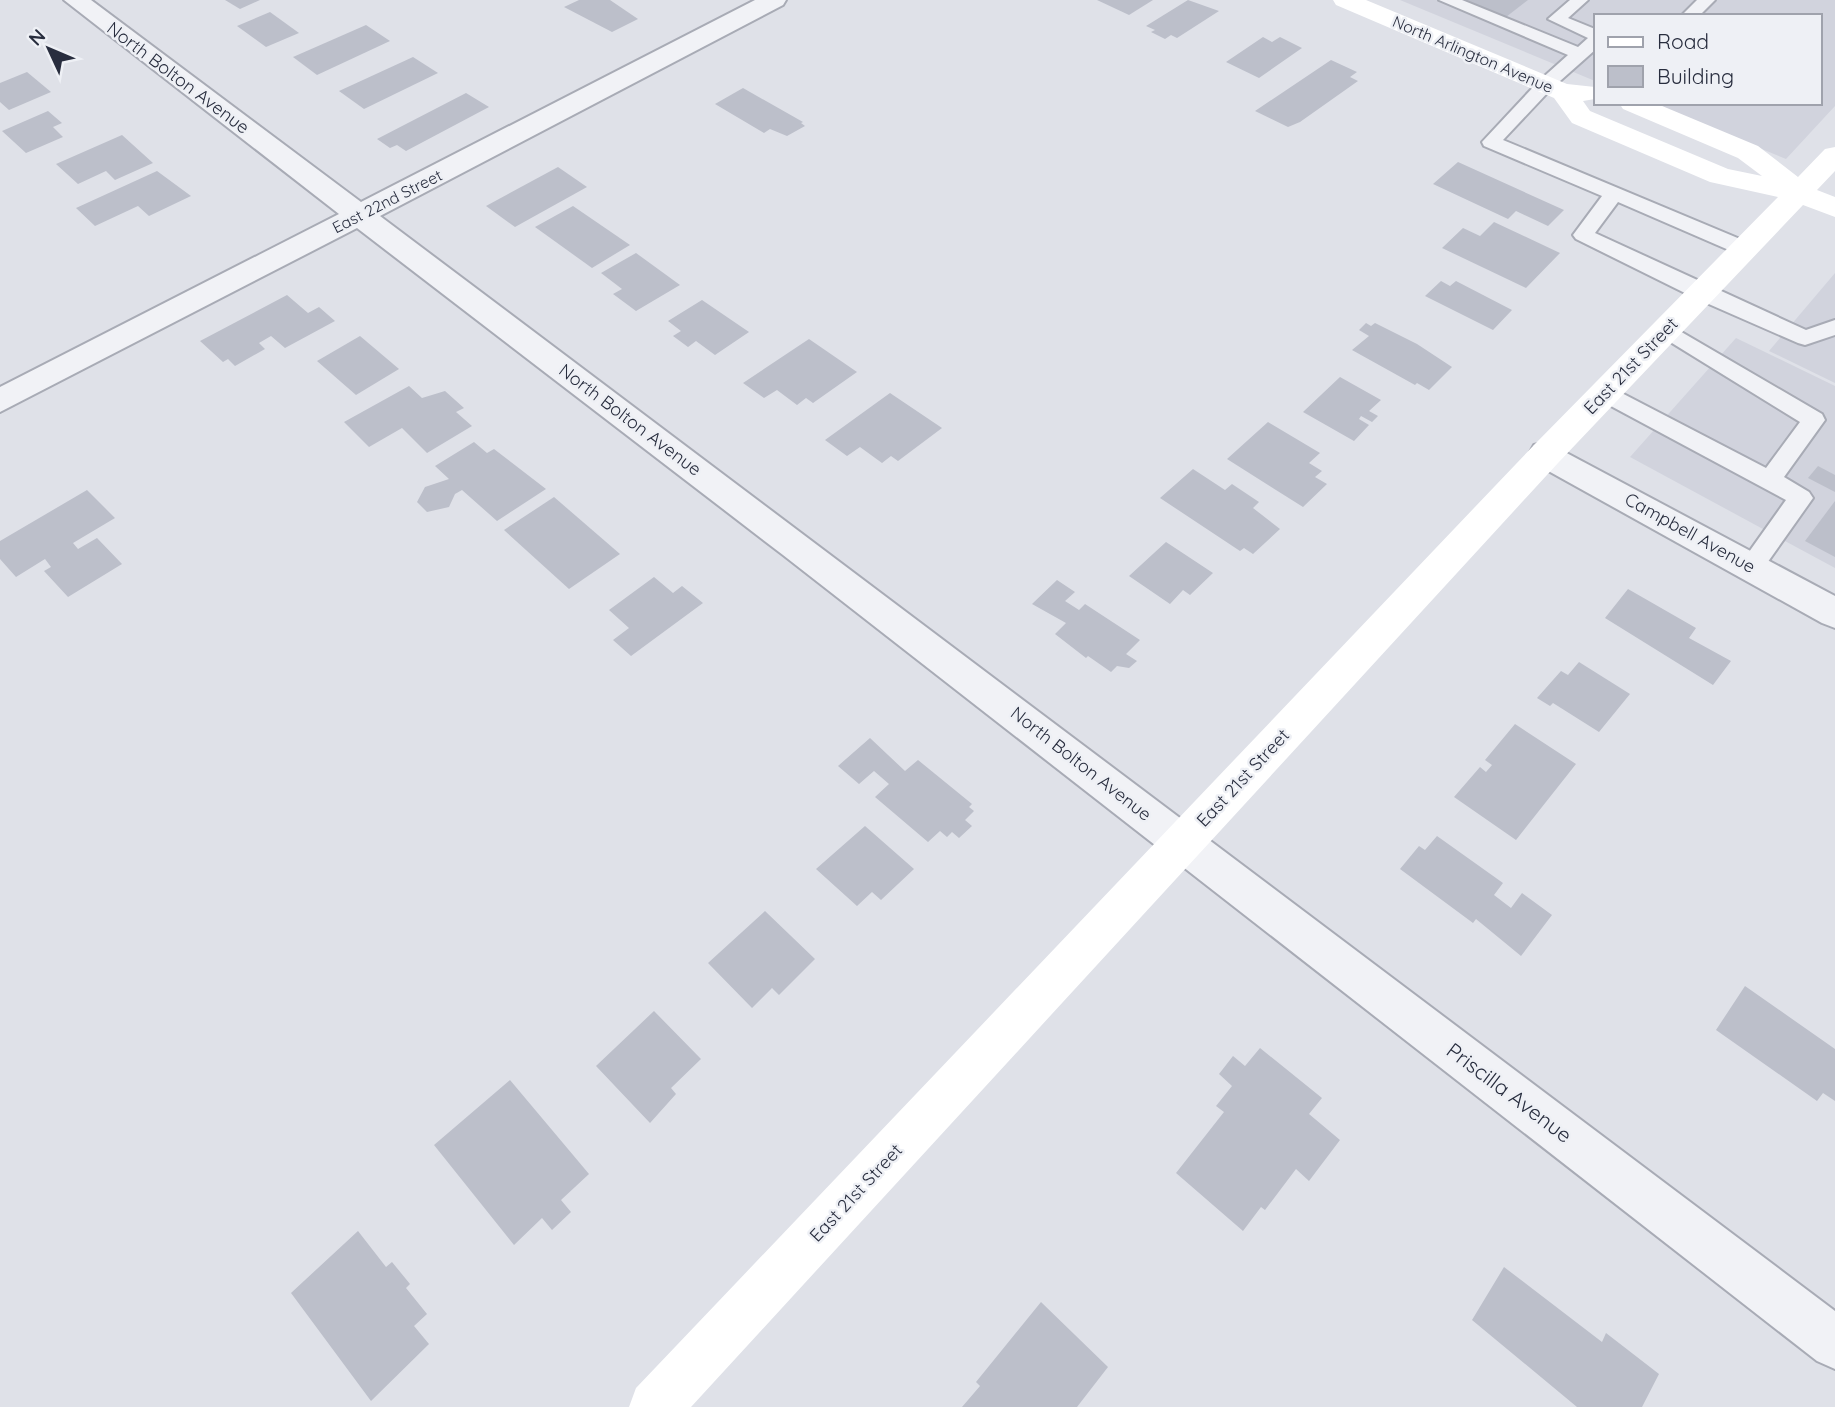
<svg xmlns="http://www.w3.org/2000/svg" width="1835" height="1407" font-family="Quicksand,sans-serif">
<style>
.built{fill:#d1d3dd}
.building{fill:#bcbfca}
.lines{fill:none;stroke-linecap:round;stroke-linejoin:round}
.service-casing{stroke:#a8abb5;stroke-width:4}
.minor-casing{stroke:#a8abb5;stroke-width:4}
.service{fill:#f1f2f6;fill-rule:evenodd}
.minor{fill:#f1f2f6;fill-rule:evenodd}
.secondary{fill:#fff;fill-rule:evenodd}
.labels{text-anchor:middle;stroke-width:5;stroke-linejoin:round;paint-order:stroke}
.far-street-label{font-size:16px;fill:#282d3e;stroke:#eef0f5}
.street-label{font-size:18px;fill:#282d3e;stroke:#eef0f5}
.near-street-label{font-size:21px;fill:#282d3e;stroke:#eef0f5}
</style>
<rect width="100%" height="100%" fill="#dfe1e8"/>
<g class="built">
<path d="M1400,0h435v106l-49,53 -136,-56h169v-87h-224v65z"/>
<path d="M1835,273v110l-66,-32z"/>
<path d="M1736,338l99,48v182l-205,-111z"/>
</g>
<g class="building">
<path d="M225,0h35l-20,9z"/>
<path d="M579,0h31l28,19 -26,13 -48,-25z"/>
<path d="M1097,0h56l-24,15z"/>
<path d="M1188,0l31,11 -42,27 -6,-3 -6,4 -14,-7 4,-2 -9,-4z"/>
<path d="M1466,0h62l-22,17z"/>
<path d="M270,12l29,21 -33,14 -29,-21z"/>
<path d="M366,25l24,16 -73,34 -24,-18z"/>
<path d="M1263,37l9,5 8,-5 22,11 -43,30 -33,-16z"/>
<path d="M413,57l25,16 -74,36 -25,-18z"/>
<path d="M1331,60l26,12 -7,5 8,4 -58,41 -12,5 -33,-16z"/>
<path d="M27,72l24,20 -42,18 -9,-8v-19z"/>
<path d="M743,88l60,34 -2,1 4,3 -18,10 -17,-7 -6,4 -49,-29z"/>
<path d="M466,93l23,14 -83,44 -9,-6 -7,3 -13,-9z"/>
<path d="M48,111l14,12 -9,4 10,10 -37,16 -24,-22z"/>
<path d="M122,135l31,28 -38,17 -9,-9 -28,13 -22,-20z"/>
<path d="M1458,162l106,48 -16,16 -32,-15 -8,8 -75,-35z"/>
<path d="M558,167l29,20 -72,40 -29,-21z"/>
<path d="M157,171l34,25 -42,20 -11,-10 -43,20 -19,-18z"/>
<path d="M573,206l57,39 -38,23 -57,-41z"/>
<path d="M1494,222l66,31 -34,35 -84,-40 21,-20 17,8z"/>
<path d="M636,253l44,32 -44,26 -23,-17 9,-5 -21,-16z"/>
<path d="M1441,281l9,5 6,-5 56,29 -19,20 -68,-34z"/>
<path d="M287,295l21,18 11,-6 16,14 -50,27 -14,-12 -12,7 6,6 -30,17 -7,-7 -5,3 -23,-21z"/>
<path d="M702,300l47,32 -34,23 -19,-14 -8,6 -15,-11 8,-5 -13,-10z"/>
<path d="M1366,323l5,3 4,-3 42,21 35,23 -23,23 -12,-7 -2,2 -63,-35 17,-14 -10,-6z"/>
<path d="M360,336l39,33 -43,26 -39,-34z"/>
<path d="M809,339l48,33 -44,31 -7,-5 -9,7 -20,-15 -13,8 -21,-15z"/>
<path d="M1340,377l41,23 -12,11 9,5 -6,6 -11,-6 -2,3 10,6 -15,16 -51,-29z"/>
<path d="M409,386l13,12 23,-7 19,17 -8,4 16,14 -45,27 -25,-25 -33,19 -25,-25z"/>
<path d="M890,393l52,35 -44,33 -7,-5 -9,7 -22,-16 -13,9 -22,-16z"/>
<path d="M1268,422l52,31 -11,10 13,8 -7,6 12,7 -24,23 -76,-48z"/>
<path d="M474,442l13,11 7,-4 52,40 -49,32 -35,-31 -7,4 -6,13 -22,5 -10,-10 8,-15 24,-8 -14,-13z"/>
<path d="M1818,466l17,9v17l-27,-14z"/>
<path d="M1193,469l32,21 7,-6 27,18 -6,6 27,21 -27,25 -9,-6 -4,3 -80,-53z"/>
<path d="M87,490l28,28 -42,25 5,6 19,-11 25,26 -54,33 -24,-26 7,-4 -6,-8 -29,18 -16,-18v-18z"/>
<path d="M554,497l66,57 -51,35 -65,-59z"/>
<path d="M1835,501v56l-30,-16z"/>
<path d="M1166,542l47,31 -23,22 -7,-5 -13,14 -41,-28z"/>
<path d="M654,577l19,16 9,-7 21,17 -72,53 -18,-16 16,-12 -20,-18z"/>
<path d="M1057,580l18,12 -10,9 14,9 6,-6 55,36 -14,14 11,7 -8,7 -12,-2 -6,6 -23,-16 -2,2 -31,-24 11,-11 -34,-19z"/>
<path d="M1628,589l68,39 -7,10 42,23 -18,24 -108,-67z"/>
<path d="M1579,662l51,32 -31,38 -46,-29 -3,3 -13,-8 24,-27 7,4z"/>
<path d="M1515,724l61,40 -60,76 -62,-43 26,-30 6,5 6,-7 -7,-5z"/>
<path d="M870,738l35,33 13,-11 54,44 -3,3 5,4 -9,9 7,6 -13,12 -7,-6 -5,5 -7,-6 -12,11 -53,-45 14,-13 -15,-13 -15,13 -21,-18z"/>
<path d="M865,826l49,43 -33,31 -9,-8 -15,14 -41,-37z"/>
<path d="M1437,836l66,47 -9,12 17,13 11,-15 30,22 -31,41 -45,-37 -3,4 -73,-54 19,-23 6,4z"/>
<path d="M765,911l50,48 -36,36 -7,-7 -20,20 -44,-45z"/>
<path d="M1745,986l90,63v52l-12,-8 -6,8 -101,-71z"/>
<path d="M654,1011l47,48 -30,29 5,6 -26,29 -54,-57z"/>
<path d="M1260,1048l62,50 -13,16 31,26 -31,41 -13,-12 -31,41 -4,-3 -18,24 -67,-58 48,-61 -8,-6 16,-20 -13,-12 14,-18 12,10z"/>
<path d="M510,1080l79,94 -28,26 10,12 -19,18 -10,-12 -28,27 -80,-100z"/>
<path d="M358,1231l28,36 6,-5 18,22 -4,4 21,26 -13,12 15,18 -58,57 -80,-108z"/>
<path d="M1504,1267l98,75 4,-9 53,41 -17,33h-65l-105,-87z"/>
<path d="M1041,1302l67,65 -31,40h-115l18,-21 -4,-4z"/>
</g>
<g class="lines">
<defs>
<g id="service">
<path d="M1439,0h23l116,47 10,-9 -40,-19 22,-19h18l-20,18 27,11v21l-44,39 -48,51 249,104 3,5 -3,5h-14l-120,-52 -23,31 211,97 29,-10v15l-30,10 -7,-2 -103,-45 -119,-59 -3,-4 29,-39 -118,-50 -2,-4 57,-61 29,-26z"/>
<path d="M1697,0h18l-16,16h-18z"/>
<path d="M1666,323l156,91 3,6 -41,57 25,15 4,6 -53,75 -9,2 -9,-2 -3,-7 47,-66 -190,-102 -3,-5 3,-5h16l154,80 34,-46 -141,-87 -4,-5 4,-5z"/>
</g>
<g id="minor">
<path d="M64,0h27l270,202 394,-202h31l-3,5 -403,211 1455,1095v58l-18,-8 -1034,-806 -426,-327 -357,184v-25l339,-173z"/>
<path d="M1546,442l289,154v32l-13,-5 -288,-160 -5,-9 5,-9z"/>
</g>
</defs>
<use href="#service" class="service-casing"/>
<use href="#minor" class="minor-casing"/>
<use href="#service" class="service"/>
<use href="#minor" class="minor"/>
<path class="secondary" d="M1333,0h33l201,84 28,3v12l-12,2 7,10 138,58 34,7 -24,-18 -115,-49 -4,-6h36l103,43 40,31 27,-28 10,-2v24l-18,19 18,7v20l-32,-12 -245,258 -867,944h-62l7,-19 898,-943 244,-248 -68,-15 -138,-59 -18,-25 -218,-93z"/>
</g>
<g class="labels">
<g class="far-street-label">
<text transform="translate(1473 54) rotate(23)" y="6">North Arlington Avenue</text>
<text transform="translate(387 201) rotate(-27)" y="6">East 22nd Street</text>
</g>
<g class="street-label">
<text transform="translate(178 78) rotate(37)" y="6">North Bolton Avenue</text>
<text transform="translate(1631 366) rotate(-46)" y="6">East 21st Street</text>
<text transform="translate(630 420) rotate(37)" y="6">North Bolton Avenue</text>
<text transform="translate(1690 533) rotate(29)" y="6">Campbell Avenue</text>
<text transform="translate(1081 764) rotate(38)" y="6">North Bolton Avenue</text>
<text transform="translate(1243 778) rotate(-47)" y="6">East 21st Street</text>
<text transform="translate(856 1193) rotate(-47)" y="6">East 21st Street</text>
</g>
<g class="near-street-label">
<text transform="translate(1509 1093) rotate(37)" y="7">Priscilla Avenue</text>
</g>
</g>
<rect x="1594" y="14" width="228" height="91" fill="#eef0f5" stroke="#9fa2ac" stroke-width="2"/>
<rect x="1608" y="37" width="35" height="10" fill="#ffffff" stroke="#9fa2ac" stroke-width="2"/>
<text x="1657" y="49" font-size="21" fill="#282d3e">Road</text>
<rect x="1608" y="66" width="35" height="21" fill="#bcbfca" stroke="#9fa2ac" stroke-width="2"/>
<text x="1657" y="84" font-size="21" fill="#282d3e">Building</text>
<g transform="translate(49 49) rotate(314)" stroke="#eef0f5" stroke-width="5" paint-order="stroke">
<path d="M0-5L12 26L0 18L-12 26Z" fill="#282d3e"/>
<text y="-10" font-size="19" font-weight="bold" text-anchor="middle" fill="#282d3e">N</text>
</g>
</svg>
